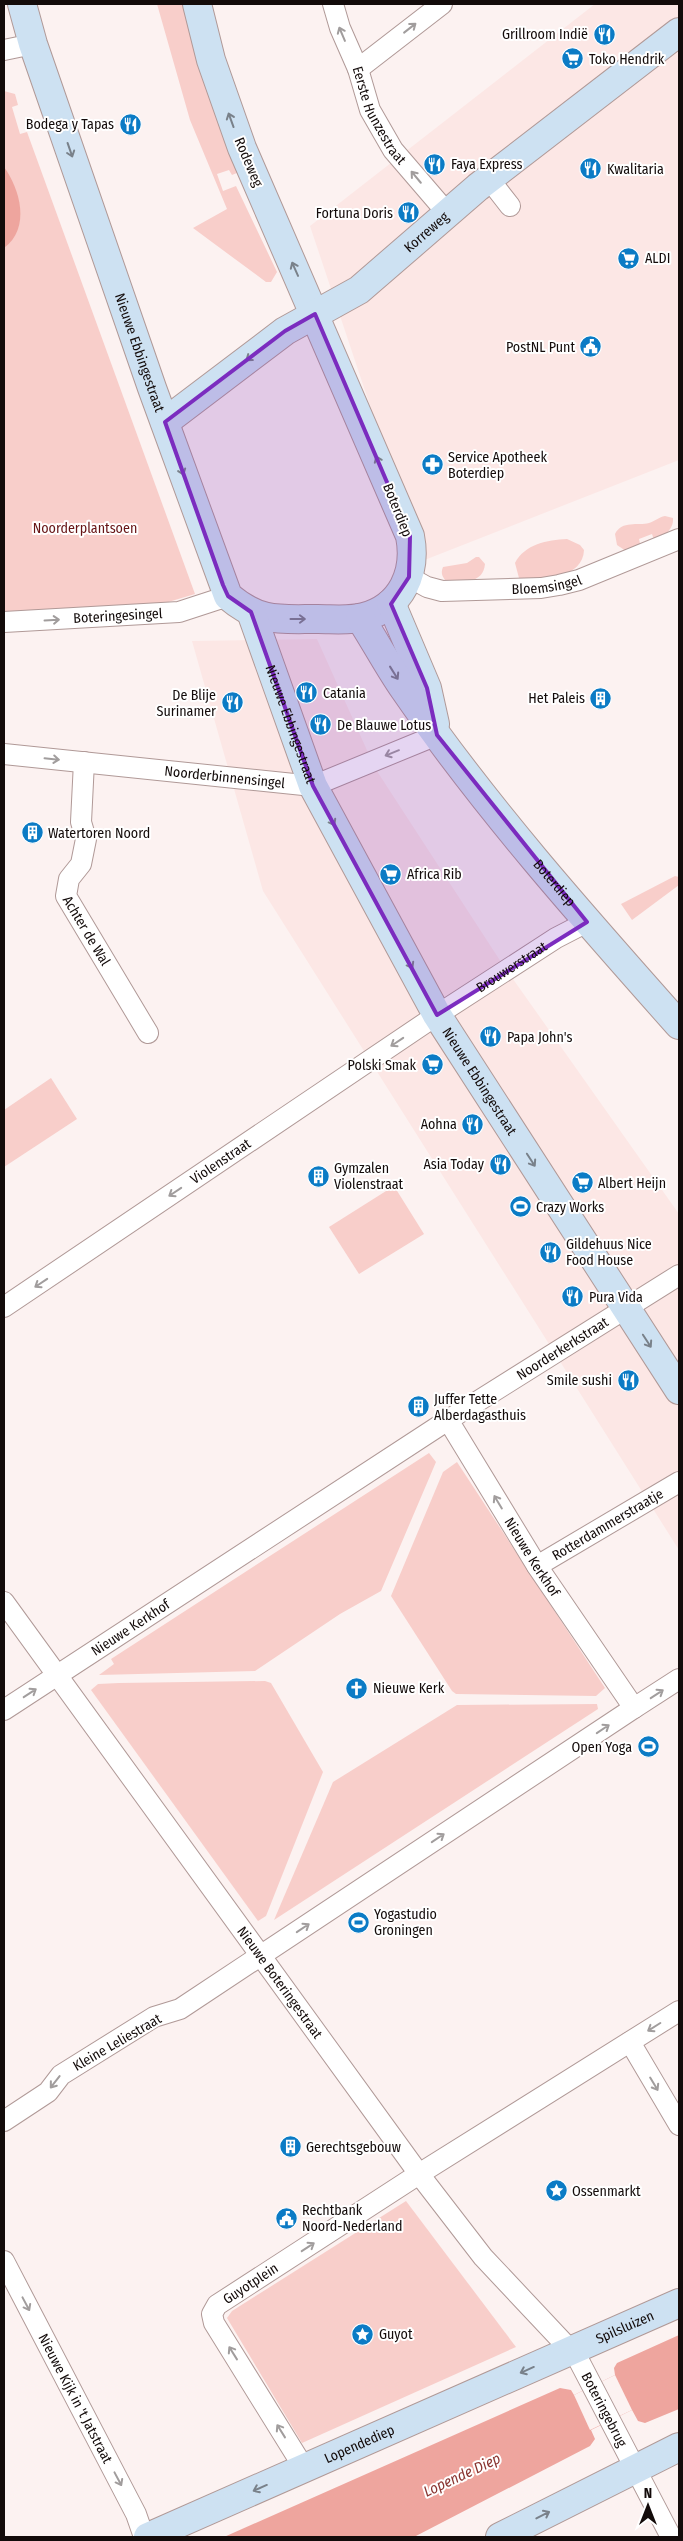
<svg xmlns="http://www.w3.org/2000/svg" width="683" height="2541" font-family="'Fira Sans Condensed',sans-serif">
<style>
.built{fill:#fce7e5}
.green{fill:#f8ceca}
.water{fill:#eea59e}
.pier{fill:#fcf2f1}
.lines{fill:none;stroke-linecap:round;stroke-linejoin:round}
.street-casing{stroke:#b09997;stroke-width:22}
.secondary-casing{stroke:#b09997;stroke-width:30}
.street{stroke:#fff;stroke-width:20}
.secondary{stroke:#cde1f2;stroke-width:28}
.oneway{stroke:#a19d9d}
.oneway2{stroke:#79818a}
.marked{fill:#7b2cbf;fill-opacity:0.2;stroke:#7b2cbf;stroke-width:4;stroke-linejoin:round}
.labels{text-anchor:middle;stroke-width:4;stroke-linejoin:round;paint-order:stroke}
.poi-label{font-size:14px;fill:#130b0a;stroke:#fff;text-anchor:start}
.street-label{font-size:14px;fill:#130b0a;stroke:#fff}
.park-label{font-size:14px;fill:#671415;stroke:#fff}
.water-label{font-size:15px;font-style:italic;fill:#8a3531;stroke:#fff}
</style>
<rect width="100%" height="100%" fill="#fcf2f1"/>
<g class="built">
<path d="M595,4h84v456l-257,101 -112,-335z"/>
<path d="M317,639l58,129 126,194 178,252v336l-416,-659 -71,-250z"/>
</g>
<g class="green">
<path d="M157,4h34l53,166 -12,5 -3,-5 -12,4 6,17 13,-5 41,86 -6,10h-5l-73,-54 34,-19 -37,-89z"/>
<path d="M4,91l11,3 3,11 -6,2 8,27 7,-2 168,462 -30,9 -161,11z"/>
<path d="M665,516l8,2c1,12 -10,18 -18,25l-3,-9 -13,5 2,9 -15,3 -9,-6 -2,-11c7,-14 23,-8 34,-11 6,-2 10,-6 16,-7z"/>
<path d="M567,539l13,6 4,5c-1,28 -40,29 -60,32l-5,-4 -4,-15c10,-19 32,-23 52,-24z"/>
<path d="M476,557h3l6,7c-2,20 -21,17 -37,19 -5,-5 -8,-9 -5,-16l24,-4z"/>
<path d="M675,876l4,1v8l-47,35 -11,-16z"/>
<path d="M51,1078l26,41 -73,48v-57z"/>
<path d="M394,1186l30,48 -65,40 -30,-47z"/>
<path d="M429,1453l7,9 -55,129 -41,23 -85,57 -156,4 15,-11 -3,-5z"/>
<path d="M457,1462l148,226 -9,8 -140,-2 -4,-3 -61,-95 52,-124z"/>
<path d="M265,1681l6,2 52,89 -57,144 -8,5 -167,-231 7,-6 21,-1z"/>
<path d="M597,1704l1,5 -324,211 59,-138 124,-77z"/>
<path d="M406,2201l110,146 -214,96 -75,-125 5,-7z"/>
</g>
<g class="water">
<path d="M4,167c16,22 27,61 0,81z"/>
<path d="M679,2335v74l-34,14 -7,-2 -6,-11 -41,20 4,9 -5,7 -176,91h-190l336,-149 11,2 3,5 41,-20 -1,-7 3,-5z"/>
</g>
<path class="pier" d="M615,2375l17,35 -42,20 -16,-35z"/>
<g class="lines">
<defs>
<g id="street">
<path id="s1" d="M333,4l7,24 18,41 12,41 23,40 55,64"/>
<path d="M4,50l29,-6"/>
<path d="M358,69l84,-65"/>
<path d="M489,179l21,27"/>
<path id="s2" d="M409,577l18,10 15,4 99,-3 18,-3 20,-5 100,-41"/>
<path id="s3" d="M4,622l175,-10 49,-16"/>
<path id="s4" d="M4,754l309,32 124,-51"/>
<path id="s5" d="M84,762l-3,60 5,17 -5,25 -12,15 -3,17 82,137"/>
<path id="s6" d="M4,1307l433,-292 119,-77 31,-16"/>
<path id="s7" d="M448,1420l231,-145"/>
<path id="s8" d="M537,1566l142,-84"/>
<path id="s9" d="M4,1602l415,572 64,83 94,100 94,180"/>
<path d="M634,1708l45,-29"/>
<path id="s10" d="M4,1710l444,-290 89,146 97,142 -454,301 -26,8 -93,58 -13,17 -44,29"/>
<path d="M630,2042l49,83"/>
<path id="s11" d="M4,2261l132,253 8,23"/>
<path id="s12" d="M304,2468l-90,-145 -2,-9 5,-9 202,-131 260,-163"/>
</g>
<g id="secondary">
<path id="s13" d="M22,4l11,40 119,344 76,208c32,27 51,23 90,23 15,0 32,2 46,-2 38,-10 53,-45 46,-81l-168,-388 -31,-88 -14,-56"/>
<path id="s14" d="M165,422l120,-91 74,-41 119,-103 201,-155"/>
<path d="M391,603l36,85 8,36"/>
<path id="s15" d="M251,612l62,174 124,229 242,375"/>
<path id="s16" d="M360,618c15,23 28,48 44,71 82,119 179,228 275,336"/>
<path id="s17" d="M148,2537l531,-234"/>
<path d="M500,2537l179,-90"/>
</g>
</defs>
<use href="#street" class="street-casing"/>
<use href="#secondary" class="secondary-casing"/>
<use href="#street" class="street"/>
<use href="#secondary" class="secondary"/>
</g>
<defs><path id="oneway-shaft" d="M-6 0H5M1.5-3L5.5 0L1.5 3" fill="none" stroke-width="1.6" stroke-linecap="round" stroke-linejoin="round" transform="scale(1.25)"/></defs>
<g class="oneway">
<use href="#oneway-shaft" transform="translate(410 28) rotate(-38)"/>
<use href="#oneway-shaft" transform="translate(342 34) rotate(-113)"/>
<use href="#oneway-shaft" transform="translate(416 177) rotate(-130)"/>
<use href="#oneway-shaft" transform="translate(52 620) rotate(-3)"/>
<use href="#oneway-shaft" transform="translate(392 753) rotate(158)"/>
<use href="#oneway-shaft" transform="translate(52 759) rotate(6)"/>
<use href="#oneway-shaft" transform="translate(397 1042) rotate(146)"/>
<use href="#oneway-shaft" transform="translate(175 1192) rotate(146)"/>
<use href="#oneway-shaft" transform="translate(41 1283) rotate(146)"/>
<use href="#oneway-shaft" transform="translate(498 1502) rotate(-121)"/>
<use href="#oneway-shaft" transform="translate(30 1693) rotate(-33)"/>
<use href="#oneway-shaft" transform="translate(657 1694) rotate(-33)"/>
<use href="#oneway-shaft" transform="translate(603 1729) rotate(-34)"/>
<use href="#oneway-shaft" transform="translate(438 1838) rotate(-34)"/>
<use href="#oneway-shaft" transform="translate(303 1928) rotate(-34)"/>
<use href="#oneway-shaft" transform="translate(654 2027) rotate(148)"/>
<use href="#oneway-shaft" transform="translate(55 2082) rotate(128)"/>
<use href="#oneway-shaft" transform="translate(654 2084) rotate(59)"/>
<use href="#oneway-shaft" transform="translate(308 2247) rotate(-33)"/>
<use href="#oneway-shaft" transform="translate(26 2304) rotate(62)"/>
<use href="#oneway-shaft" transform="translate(233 2353) rotate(-122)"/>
<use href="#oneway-shaft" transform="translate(281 2431) rotate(-122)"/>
<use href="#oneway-shaft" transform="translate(118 2479) rotate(62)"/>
</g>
<g class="oneway2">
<use href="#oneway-shaft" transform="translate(231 120) rotate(-110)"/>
<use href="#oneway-shaft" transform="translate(70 150) rotate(71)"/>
<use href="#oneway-shaft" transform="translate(295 269) rotate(-114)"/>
<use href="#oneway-shaft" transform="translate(252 356) rotate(143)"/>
<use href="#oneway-shaft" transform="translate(379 463) rotate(-113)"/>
<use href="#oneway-shaft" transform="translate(181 468) rotate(70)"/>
<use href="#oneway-shaft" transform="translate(298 619)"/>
<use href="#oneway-shaft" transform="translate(394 673) rotate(58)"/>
<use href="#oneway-shaft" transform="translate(331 819) rotate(61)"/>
<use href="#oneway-shaft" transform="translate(409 962) rotate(61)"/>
<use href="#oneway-shaft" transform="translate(531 1160) rotate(57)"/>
<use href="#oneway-shaft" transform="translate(647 1341) rotate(57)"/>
<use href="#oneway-shaft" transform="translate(527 2370) rotate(156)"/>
<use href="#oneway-shaft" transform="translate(260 2488) rotate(156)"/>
<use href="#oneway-shaft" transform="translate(543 2515) rotate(-27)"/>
</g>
<path class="marked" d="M315,314l95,222 -1,41 -18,27 36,84 10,47 150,187 -150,93 -124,-229 -62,-174 -23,-16 -5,-11 -58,-163 120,-91z"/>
<defs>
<symbol id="restaurant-disc" viewBox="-11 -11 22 22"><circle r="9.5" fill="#0b7bc5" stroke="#fff"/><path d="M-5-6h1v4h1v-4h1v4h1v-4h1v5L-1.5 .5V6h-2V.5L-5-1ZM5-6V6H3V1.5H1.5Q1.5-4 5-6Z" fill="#fff"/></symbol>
<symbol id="supermarket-disc" viewBox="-11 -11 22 22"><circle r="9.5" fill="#0b7bc5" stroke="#fff"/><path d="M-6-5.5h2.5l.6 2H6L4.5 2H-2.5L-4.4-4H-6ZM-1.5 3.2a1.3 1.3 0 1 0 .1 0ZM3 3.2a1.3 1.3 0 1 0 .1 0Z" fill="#fff"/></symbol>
<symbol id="civic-disc" viewBox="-11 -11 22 22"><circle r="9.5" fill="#0b7bc5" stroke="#fff"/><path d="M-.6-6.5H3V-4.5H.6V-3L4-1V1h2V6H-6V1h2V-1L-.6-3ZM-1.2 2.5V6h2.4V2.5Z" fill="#fff"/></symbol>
<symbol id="pharmacy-disc" viewBox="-11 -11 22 22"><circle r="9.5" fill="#0b7bc5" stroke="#fff"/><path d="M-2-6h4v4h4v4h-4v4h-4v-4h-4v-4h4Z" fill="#fff"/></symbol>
<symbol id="building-disc" viewBox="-11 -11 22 22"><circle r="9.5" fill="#0b7bc5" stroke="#fff"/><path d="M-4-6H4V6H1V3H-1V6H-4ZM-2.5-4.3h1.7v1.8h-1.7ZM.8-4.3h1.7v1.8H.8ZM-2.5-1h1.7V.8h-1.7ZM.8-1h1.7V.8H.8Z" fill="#fff"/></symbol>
<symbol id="stadium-disc" viewBox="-11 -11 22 22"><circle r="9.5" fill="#0b7bc5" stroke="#fff"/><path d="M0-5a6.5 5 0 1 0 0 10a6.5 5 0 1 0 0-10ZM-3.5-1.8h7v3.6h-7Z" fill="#fff"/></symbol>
<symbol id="church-disc" viewBox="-11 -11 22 22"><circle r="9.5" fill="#0b7bc5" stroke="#fff"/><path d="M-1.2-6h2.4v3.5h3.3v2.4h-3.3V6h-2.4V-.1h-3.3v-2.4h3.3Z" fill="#fff"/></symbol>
<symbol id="sight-disc" viewBox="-11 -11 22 22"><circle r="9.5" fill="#0b7bc5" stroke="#fff"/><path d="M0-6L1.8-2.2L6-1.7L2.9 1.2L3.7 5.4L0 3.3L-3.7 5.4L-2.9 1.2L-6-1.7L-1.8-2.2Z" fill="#fff"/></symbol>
</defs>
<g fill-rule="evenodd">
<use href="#restaurant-disc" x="592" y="22" width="25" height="25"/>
<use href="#supermarket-disc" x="560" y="46" width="25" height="25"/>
<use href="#restaurant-disc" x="118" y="112" width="25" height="25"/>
<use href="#restaurant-disc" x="422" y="152" width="25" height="25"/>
<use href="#restaurant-disc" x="578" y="156" width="25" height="25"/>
<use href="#restaurant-disc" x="396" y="200" width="25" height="25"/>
<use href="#supermarket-disc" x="616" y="246" width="25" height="25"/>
<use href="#civic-disc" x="578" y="334" width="25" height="25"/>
<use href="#pharmacy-disc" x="420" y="452" width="25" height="25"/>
<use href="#restaurant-disc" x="294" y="680" width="25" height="25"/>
<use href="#building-disc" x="588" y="686" width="25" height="25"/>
<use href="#restaurant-disc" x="220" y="690" width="25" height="25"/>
<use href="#restaurant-disc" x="308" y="712" width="25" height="25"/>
<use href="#building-disc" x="20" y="820" width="25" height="25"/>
<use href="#supermarket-disc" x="378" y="862" width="25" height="25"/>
<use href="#restaurant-disc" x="478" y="1024" width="25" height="25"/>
<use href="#supermarket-disc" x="420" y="1052" width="25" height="25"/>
<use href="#restaurant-disc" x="460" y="1112" width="25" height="25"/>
<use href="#restaurant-disc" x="488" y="1152" width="25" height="25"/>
<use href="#building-disc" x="306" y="1164" width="25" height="25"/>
<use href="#supermarket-disc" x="570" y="1170" width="25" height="25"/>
<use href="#stadium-disc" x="508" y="1194" width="25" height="25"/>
<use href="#restaurant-disc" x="538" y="1240" width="25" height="25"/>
<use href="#restaurant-disc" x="560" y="1284" width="25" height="25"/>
<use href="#restaurant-disc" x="616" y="1368" width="25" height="25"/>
<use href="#building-disc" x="406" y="1394" width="25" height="25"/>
<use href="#church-disc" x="344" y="1676" width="25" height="25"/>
<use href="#stadium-disc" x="636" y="1734" width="25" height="25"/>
<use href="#stadium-disc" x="346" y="1910" width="25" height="25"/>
<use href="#building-disc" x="278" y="2134" width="25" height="25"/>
<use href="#sight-disc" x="544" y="2178" width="25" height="25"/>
<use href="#civic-disc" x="274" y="2206" width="25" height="25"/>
<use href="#sight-disc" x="350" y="2322" width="25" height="25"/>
</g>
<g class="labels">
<g class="poi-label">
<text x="588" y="39" text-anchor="end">Grillroom Indië</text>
<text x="589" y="64">Toko Hendrik</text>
<text x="114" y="129" text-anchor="end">Bodega y Tapas</text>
<text x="451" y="169">Faya Express</text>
<text x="607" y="174">Kwalitaria</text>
<text x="393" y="218" text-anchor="end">Fortuna Doris</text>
<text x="645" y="263">ALDI</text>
<text x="575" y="352" text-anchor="end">PostNL Punt</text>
<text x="448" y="462">Service Apotheek<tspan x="448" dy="16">Boterdiep</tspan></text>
<text x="323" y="698">Catania</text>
<text x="216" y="700" text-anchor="end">De Blije<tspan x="216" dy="16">Surinamer</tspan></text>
<text x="585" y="703" text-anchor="end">Het Paleis</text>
<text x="337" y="730">De Blauwe Lotus</text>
<text x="48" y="838">Watertoren Noord</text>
<text x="407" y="879">Africa Rib</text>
<text x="507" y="1042">Papa John's</text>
<text x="416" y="1070" text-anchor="end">Polski Smak</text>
<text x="457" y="1129" text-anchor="end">Aohna</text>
<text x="484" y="1169" text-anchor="end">Asia Today</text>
<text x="334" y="1173">Gymzalen<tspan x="334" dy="16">Violenstraat</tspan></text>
<text x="598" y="1188">Albert Heijn</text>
<text x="536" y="1212">Crazy Works</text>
<text x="566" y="1249">Gildehuus Nice<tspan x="566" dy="16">Food House</tspan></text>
<text x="589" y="1302">Pura Vida</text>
<text x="612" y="1385" text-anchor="end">Smile sushi</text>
<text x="434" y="1404">Juffer Tette<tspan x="434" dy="16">Alberdagasthuis</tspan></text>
<text x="373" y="1693">Nieuwe Kerk</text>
<text x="632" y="1752" text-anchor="end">Open Yoga</text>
<text x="374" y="1919">Yogastudio<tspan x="374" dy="16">Groningen</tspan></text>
<text x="306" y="2152">Gerechtsgebouw</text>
<text x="572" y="2196">Ossenmarkt</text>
<text x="302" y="2215">Rechtbank<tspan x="302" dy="16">Noord-Nederland</tspan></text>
<text x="379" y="2339">Guyot</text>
</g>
<g class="street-label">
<text dy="5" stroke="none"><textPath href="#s1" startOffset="121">Eerste Hunzestraat</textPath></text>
<text transform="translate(249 162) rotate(67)" y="5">Rodeweg</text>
<text dy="5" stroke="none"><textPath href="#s14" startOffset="324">Korreweg</textPath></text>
<text dy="5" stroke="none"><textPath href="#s13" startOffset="368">Nieuwe Ebbingestraat</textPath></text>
<text transform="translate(398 510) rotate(68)" y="5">Boterdiep</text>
<text dy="5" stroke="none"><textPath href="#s2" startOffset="141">Bloemsingel</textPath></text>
<text dy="5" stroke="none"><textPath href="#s3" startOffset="114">Boteringesingel</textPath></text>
<text dy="5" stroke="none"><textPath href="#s15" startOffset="119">Nieuwe Ebbingestraat</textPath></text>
<text dy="5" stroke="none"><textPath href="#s4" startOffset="222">Noorderbinnensingel</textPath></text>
<text dy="5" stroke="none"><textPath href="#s16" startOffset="329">Boterdiep</textPath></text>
<text dy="5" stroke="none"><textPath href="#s5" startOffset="180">Achter de Wal</textPath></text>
<text dy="5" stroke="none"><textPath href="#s6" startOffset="611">Brouwerstraat</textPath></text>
<text dy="5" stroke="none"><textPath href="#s15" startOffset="524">Nieuwe Ebbingestraat</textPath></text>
<text dy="5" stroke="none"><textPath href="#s6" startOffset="261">Violenstraat</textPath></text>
<text dy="5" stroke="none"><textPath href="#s7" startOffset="135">Noorderkerkstraat</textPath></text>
<text dy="5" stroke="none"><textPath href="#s8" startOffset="82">Rotterdammerstraatje</textPath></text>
<text dy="5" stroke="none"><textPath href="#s10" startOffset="691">Nieuwe Kerkhof</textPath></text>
<text dy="5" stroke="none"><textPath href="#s10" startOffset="151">Nieuwe Kerkhof</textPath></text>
<text dy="5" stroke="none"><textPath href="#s9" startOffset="470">Nieuwe Boteringestraat</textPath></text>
<text transform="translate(117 2042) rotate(-30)" y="5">Kleine Leliestraat</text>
<text dy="5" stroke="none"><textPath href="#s12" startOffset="230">Guyotplein</textPath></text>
<text dy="5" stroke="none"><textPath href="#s17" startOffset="521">Spilsluizen</textPath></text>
<text dy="5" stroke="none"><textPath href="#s11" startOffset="155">Nieuwe Kijk in 't Jatstraat</textPath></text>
<text dy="5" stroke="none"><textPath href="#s9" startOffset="1008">Boteringebrug</textPath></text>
<text dy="5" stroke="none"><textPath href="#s17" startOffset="231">Lopendediep</textPath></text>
</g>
<g class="park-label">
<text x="85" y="533">Noorderplantsoen</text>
</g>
<g class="water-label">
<text transform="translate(462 2475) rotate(-25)" y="5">Lopende Diep</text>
</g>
</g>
<rect width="683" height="2541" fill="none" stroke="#130b0a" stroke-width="10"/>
<g transform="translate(648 2506)" stroke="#ffffff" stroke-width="4" paint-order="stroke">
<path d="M0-4L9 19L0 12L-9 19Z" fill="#130b0a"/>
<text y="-8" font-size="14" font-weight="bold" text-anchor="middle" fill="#130b0a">N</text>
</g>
</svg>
